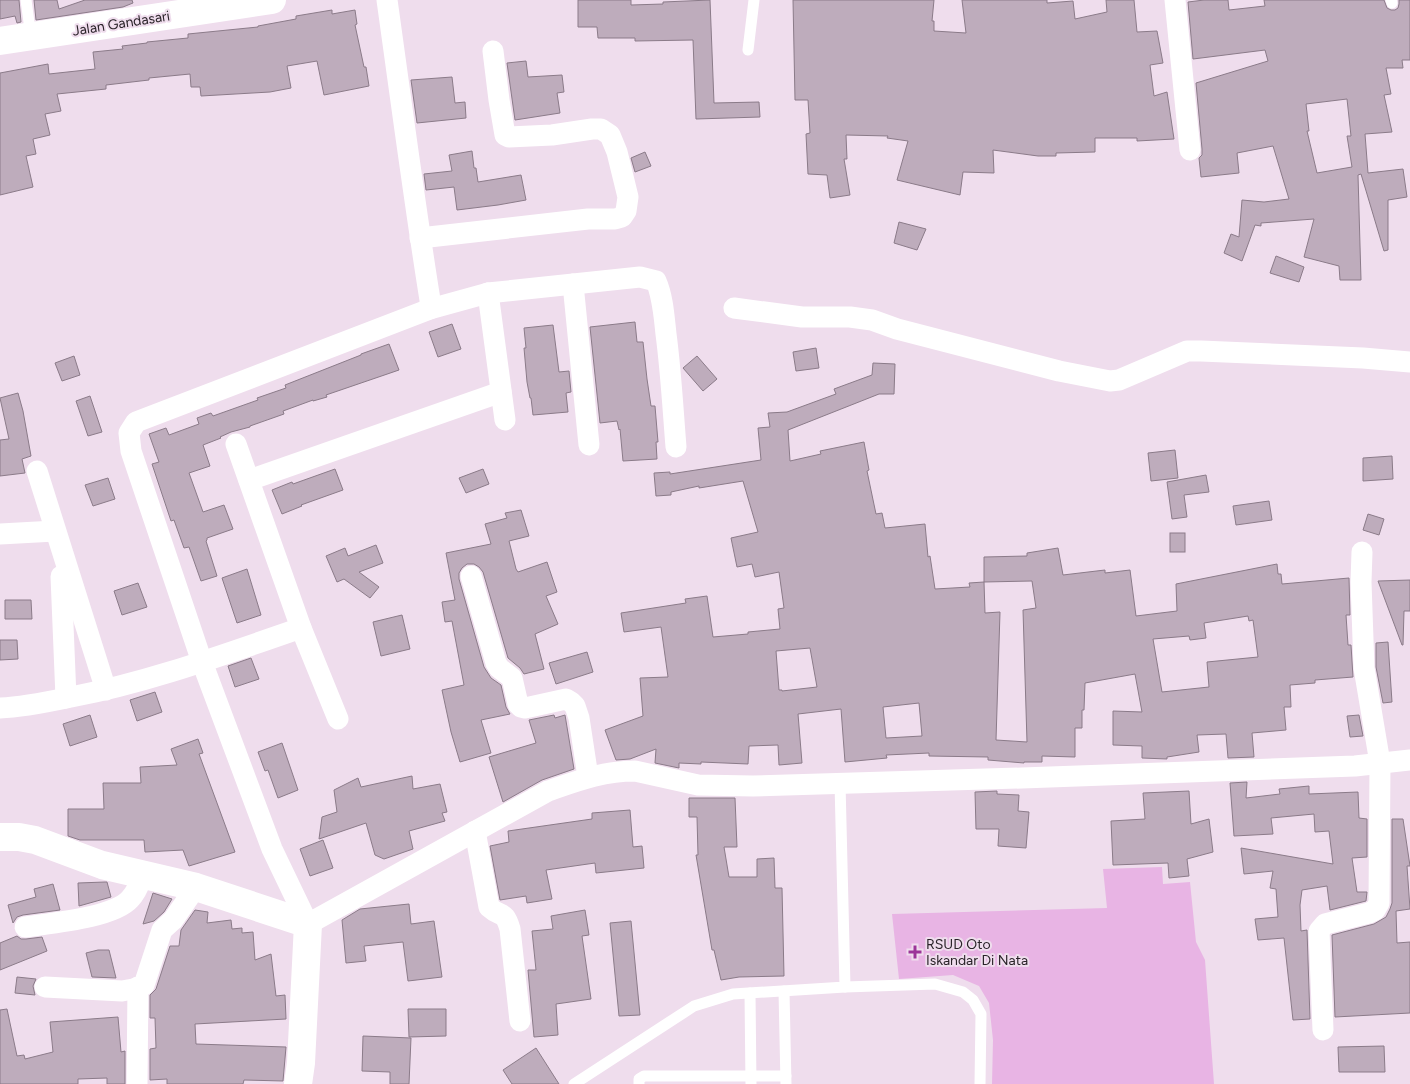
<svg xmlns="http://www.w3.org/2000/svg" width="1410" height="1084" font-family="Figtree,sans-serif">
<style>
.green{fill:#e8b4e4}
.building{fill:#beacbc;stroke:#8b7b89;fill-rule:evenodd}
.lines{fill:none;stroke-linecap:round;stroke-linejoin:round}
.lane{stroke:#fff;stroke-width:11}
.street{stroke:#fff;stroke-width:21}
.secondary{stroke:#fff;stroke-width:28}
.poi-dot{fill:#9c3599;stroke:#efdded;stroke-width:2}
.labels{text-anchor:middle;stroke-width:4;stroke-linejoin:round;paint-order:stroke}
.street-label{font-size:14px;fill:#2a2329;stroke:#efdded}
.poi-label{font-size:14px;fill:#2a2329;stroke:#efdded;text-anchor:start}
</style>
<rect width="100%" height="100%" fill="#efdded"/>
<path class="green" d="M1162,867l1,17 27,-2 6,60 9,18 9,124h-222l1,-44 -4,-37 -10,-17 -26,-11 -54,4 -7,-65 215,-6 -4,-39z"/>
<g class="building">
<path d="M0,0h19l2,22 -4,1 -2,-7 -15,3z"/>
<path d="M34,0h23l2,9 26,-9h47l1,3 -10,4 -87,13z"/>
<path d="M578,0h53v5l32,-1v-2l47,-2 4,103 45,-1 1,15 -64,2 -3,-79 -58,1v-3h-37l-1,-11h-19z"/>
<path d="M793,0h141l-2,21h2v10l32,2 -4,-33h85v3l26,-2 2,18 32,-7 -1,-12h28l3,32 20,-1 6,32 -13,2 4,31 13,-4 7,47 -37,2v-3h-42v14l-39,1v3h-18l-45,-6 1,23 -31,-1 -3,23 -63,-15 11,-39 -21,-3 1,-2 -42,-1 1,24h-3l6,36 -20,3 -3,-23 -19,-1 -2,-40 4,-1 -2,-33h-13z"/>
<path d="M1204,0h24l1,10 36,-4 -1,-6h120l3,8 4,2h4l3,-2 1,-4v-4h11v60h-8l1,8h-17l5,26 -7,1 8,37 -27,2 3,39 35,-4 4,28 -19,3v50l-4,1 -23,-77 -3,1 3,105h-21l-1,-14 -35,-9 10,-38 -53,4v3l-6,-1 -13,36 -18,-8 7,-19 8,3 3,-37 22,2 25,-3 -16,-53 -36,7 2,20 -38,4 -2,-19 3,-3v-6l-6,-66 72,-22 -3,-11 -72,9 -5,-57zM1347,99l4,37h-4l5,31 -35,6 -10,-42h2l-3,-27z"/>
<path d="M332,10v4l23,-4 2,14 -2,1 9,42h2l3,19 -45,9 -7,-34 -30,5 4,22 -21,4 -69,4 -1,-9h-9l-1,-13 -41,4v2l-43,5v4l-49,5 4,17 -16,3 5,21 -17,4 3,15 -10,2 7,31 -33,8v-122l48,-9 1,10 46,-5 -2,-17 30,-3 -1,-3 25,-3v-1l41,-4v-4l70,-7v-1l38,-7v-3z"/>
<path d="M526,61l2,16 34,-2 2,17 -7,1 3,20 -45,7 -8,-57z"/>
<path d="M452,77l3,26 10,-1 1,16 -49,5 -6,-43z"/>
<path d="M472,151l2,17h2l2,14 43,-7 5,25 -28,5 -41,5 -3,-23 -28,3 -2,-16 28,-3 -3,-16z"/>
<path d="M645,152l6,14 -16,6 -4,-14z"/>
<path d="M899,222l27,7 -9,21 -23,-7z"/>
<path d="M1276,256l28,11 -5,15 -29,-9z"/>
<path d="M635,322l2,20h6l4,37 4,27h4l3,36h-2l1,17 -34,2 -3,-32 -1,1 -2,-9 -17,2 -10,-96z"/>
<path d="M452,324l9,25 -23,8 -9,-25z"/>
<path d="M553,325l6,47 10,-1 2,21 -5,1 2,19 -35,3 -2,-17h-1l-3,-16 -3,-34h2l-2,-20z"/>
<path d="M389,344l10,26 -73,25 1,2 -14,4v-1l-30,11 1,3 -34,12v1l-19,5 -11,5 1,1 -18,7 7,21 -21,7 14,39 21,-7 9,24 -26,9v2l-1,1 11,35 -16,5 -12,-34 -5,1 -10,-28 -3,1 -19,-57 7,-2 -10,-28 17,-6 3,7 30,-11 -2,-6 14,-5 2,3 45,-16 -1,-2 29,-10 -1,-3 76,-30v-1z"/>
<path d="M816,348l3,20 -23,3 -3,-19z"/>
<path d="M74,356l6,19 -18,6 -7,-18z"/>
<path d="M697,356l20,23 -14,12 -20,-23z"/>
<path d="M873,363l22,1 -1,30h-15l-91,36 2,31 31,-7 -1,-3 44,-9 5,28 -2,1 9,43 6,-1 3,15 40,-4 3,33 2,-1 5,33 35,-2 -1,-4 15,-1v-25l43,-1v-3l31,-5 5,27 42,-5v3l25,-3 6,46 41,-5 -1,-27 101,-20 1,10h3l1,10 67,-6 1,37h-4l2,30h3l2,32 -38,3v3l-25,2 1,22h-7l2,23 -34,3 2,24 -26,1 -2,-24 -29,1 2,17 -32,5v2l-25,-1v-12l-29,-1v-34l29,1 -7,-38 -50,9 -1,27h-2v18h-7v29l-33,-1v6h-18v1l-36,-3v-3l-59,-1v-3l-43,2 1,3 -42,4 -4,-53 -43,5 4,49 -23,2 -1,-20 -29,1 -1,18 -47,-2v2l-22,-1v5l-24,-5 1,-14 -26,10 -14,1 -11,-30 38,-14 -3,-38 28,-1 -7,-50 -37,5 -3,-19 65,-10 -1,-4 22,-3 6,41 35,-3v-2l32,-3 -2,-20 6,-1 -5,-36 -24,5 -3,-13 -15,3 -6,-29 27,-6 -15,-51 -44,7v-2l-28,6v3l-15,1 -2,-23 16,-1v2l91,-14 -3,-32 12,-1 -2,-14 19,-1 49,-18 -2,-5 38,-14zM1032,581l4,27 -13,2 4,132 -31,-2 4,-128 -15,1 -1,-31zM1248,616l1,5 4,-1 5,37 -51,5 2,25 -47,5 -9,-53 36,-3 1,4 16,-2 -2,-15zM810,648l7,39 -35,4v-1h-3l-3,-39zM919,703l3,33 -36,2 -3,-31z"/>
<path d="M18,393l5,18 8,45 -9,3 3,14 -25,3v-36l9,-1 -9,-41z"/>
<path d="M90,396l12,36 -14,4 -12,-35z"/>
<path d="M1175,450l3,28 -27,3 -3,-28z"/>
<path d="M1392,456l1,23 -30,2v-23z"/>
<path d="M335,469l8,21 -42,15 1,1 -20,8 -10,-24 20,-8 1,2z"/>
<path d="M483,469l6,15 -23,9 -7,-15z"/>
<path d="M1206,475l3,17 -25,3 3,22 -15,2 -5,-37z"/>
<path d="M108,478l7,21 -22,7 -8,-21z"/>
<path d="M1269,501l3,19 -36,5 -3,-19z"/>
<path d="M521,510l8,26 -20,5 7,28 2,3 29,-10 10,30 -11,4 12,28 -23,10 9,35 -20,5 -4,-6 -12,-10 -25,-86 -4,-5 -5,-3h-7l-5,4 -3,5v6l25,88 7,11 10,7 5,22 4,7 -29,6 10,33 -31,9 -9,-30 -9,-42 22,-5 -12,-64 -7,1 -3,-20 13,-2 -9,-47 45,-9 -6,-20 22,-6 -2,-5z"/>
<path d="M1368,514l16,5 -5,16 -16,-5z"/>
<rect x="1170" y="533" width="15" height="19"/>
<path d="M376,545l7,18 -24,9 20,15 -9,11 -26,-19 -7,3 -11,-26 19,-8 3,8z"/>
<path d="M247,569l14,46 -24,8 -15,-45z"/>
<path d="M1410,580v31h-6l-1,34h-1l-24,-64z"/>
<path d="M138,583l9,24 -25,8 -8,-24z"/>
<path d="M5,600h26l1,19h-27z"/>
<path d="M402,615l8,34 -29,7 -8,-34z"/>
<path d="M0,640h17l1,19 -18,1z"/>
<path d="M1388,642l4,60 -9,1 -7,-36v-24z"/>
<path d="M587,652l6,20 -37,12 -7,-21z"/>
<path d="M251,658l8,21 -24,8 -7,-21z"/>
<path d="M155,692l7,20 -25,9 -7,-21z"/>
<path d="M90,715l7,22 -27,9 -7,-22z"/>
<path d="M554,715l1,3 10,-3 9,54 -32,11 -39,22 -14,-45 47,-14 -7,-23z"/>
<path d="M1359,715l4,21 -13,1 -3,-21z"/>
<path d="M198,739l5,14 -4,1 36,98 -46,14 -6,-16 -38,2 -1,-12h-64l-12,-4v-27h36l-1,-26h38l-1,-16 37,-2 -6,-16z"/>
<path d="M282,743l16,47 -20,8 -10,-28 -3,1 -7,-19z"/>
<path d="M412,776l1,13 27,-5 7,28 -5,1 3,8 -36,10 4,18 -29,10 -9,-4 -9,-32 -47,16 3,-22 15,-5 -3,-22 24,-12 3,9z"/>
<path d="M1247,782l-1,16 34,-4 -1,-5 30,-3v8l49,-2 1,26 8,1v38l-15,1 5,34h10l-1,9 -36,9 -3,-24 -25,4 -2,15 1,26 6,-1 3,89 -17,1 -9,-82 -26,2 -3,-21 23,-2 -2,-28 -6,-1 3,-17 -29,3 -3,-26 92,16 -4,-33 -14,1 -1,-18 -43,4 2,16 -39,2 -4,-53z"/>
<path d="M997,791v3l22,1 -1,16 11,1 -3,36 -28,-2 1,-17h-23l-1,-37z"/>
<path d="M1189,791l2,33 18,-5 4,33 -26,7 2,17 -20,2 -1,-15 -55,2 -2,-44 34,-2 -2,-26z"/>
<path d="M689,798h46l2,49h-13l5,30h28v-18l17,-1 1,30h7l2,88 -45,1 -18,3 -7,-30h-2l-16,-95h2l-1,-38h-8z"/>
<path d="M630,810l3,37 9,-1 2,22 -48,5 -1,-10 -49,7 6,29 -25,4 -1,-7 -26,4 -10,-54 19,-4 -1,-11 84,-12v-6z"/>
<path d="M1392,819h11l7,47h-3l3,43 -14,2 1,32 13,-1v71l-75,4 -3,-82 42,-11 12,-7 4,-8 2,-6z"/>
<path d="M323,840l10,28 -23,8 -10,-27z"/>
<path d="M105,882h2l4,15 -32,9 -1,-23z"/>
<path d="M53,884l7,26 -37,5 -6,2 -4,6 -5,-18 28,-8 -2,-8z"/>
<path d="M153,893l19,6 -8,13 -10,9 -11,3z"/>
<path d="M409,904l2,20 23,-3 8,56 -34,4 -5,-39 -39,4 2,15 -20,2 -4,-43 18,-11z"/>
<path d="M195,910l13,2 -1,11 24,-3 1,9 10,-1v5l11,-1 2,28 16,-6 5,42 9,-1 1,24 -91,5 1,20 90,3 -3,34 -39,-1 -1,4h-76v-5l-17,1v-31l6,-1 -1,-30h-5v-23l6,-6 14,-43h9l2,-16z"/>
<path d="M585,910l4,25 -7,1 9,63 -35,5 2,31 -24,2 -6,-67h8l-4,-39 21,-2 -2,-13z"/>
<path d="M631,921l9,94 -21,1 -9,-93z"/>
<path d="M17,936l4,3h5l16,-2 5,14 -47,19v-27z"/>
<path d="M98,950h11l7,28 -24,-1 -6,-24z"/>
<path d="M17,977l19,2 -3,7 2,9 -20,-2z"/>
<path d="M7,1009l10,47 7,-1 1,4 28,-7 -3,-30 68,-5 3,35 4,-1v33h-18v-6l-29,1v5h-78v-74z"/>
<path d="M408,1009h38v27l-37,1z"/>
<path d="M363,1036l48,2 -2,46h-19v-12l-28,-1z"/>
<path d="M1384,1046l1,26h-46l-1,-25z"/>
<path d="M536,1048l23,36h-47l-9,-14z"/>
</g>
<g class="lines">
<g class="lane">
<path d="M26,0l5,37"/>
<path d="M1391,0l1,3"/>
<path d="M748,50l6,-50"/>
<path d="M845,987l90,-3 28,8 10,8 8,14 -1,70"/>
<path d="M784,991l2,93"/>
<path d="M750,993l1,91"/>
<path d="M574,1084l120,-78 39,-12 112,-7 -5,-204"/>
<path d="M639,1084v-5l5,-3h142"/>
</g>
<g class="street">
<path d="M387,0c14,100 27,200 43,300v9l58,-16 152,-16 16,4c7,16 8,35 10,53 5,38 7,76 10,113"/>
<path d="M1175,0l15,150"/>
<path d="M420,238l168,-19h27l7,-2 4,-6 2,-14 -11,-45 -7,-17 -9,-6h-9l-40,6 -43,2 -4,-2 -6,-35 -6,-49"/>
<path d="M573,284l16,161"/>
<path d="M488,293l17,127"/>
<path d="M734,308l68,9h48l22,3 25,9 162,42 51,10 9,-1 68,-29h14l162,7 47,4"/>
<path d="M430,309l-294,113 -7,11 2,18 71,211 70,187 36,75 240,-133c29,-10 55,-20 87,-20l63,14 55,1 269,-8 333,-12 55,-6"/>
<path d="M236,444l65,184 37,91"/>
<path d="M37,471l69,219"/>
<path d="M249,480l252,-88"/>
<path d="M0,534l55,-3"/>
<path d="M61,576l5,122"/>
<path d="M471,576l25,87 3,5 13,10 6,26 3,3 4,1 41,-9 5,3 4,4 4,12 9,59"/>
<path d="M0,708c24,-1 47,-6 71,-11 79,-15 154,-43 230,-69"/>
<path d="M475,831l14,76c12,11 15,2 21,22l10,92"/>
<path d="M25,927c26,-4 88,-9 105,-28 6,-6 10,-16 13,-24"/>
<path d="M45,987l77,4 11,-2 11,-4 18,-55 11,-10 23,-33"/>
<path d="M1323,1030l-4,-99 6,-7 44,-11 6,-3 4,-7 1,-140 -16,-95 -3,-86 1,-30"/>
<path d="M137,1084l1,-97"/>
</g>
<g class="secondary">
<path d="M0,41l272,-41"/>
<path d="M0,837h19l16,3 67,25 94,22 112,37 -7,139 -3,21"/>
</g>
</g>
<path class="poi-dot" d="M912.5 944.5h5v5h5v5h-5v5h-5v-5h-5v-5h5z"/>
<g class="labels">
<g class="street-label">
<text transform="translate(121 23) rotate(-9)" y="5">Jalan Gandasari</text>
</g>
<g class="poi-label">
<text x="926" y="949">RSUD Oto<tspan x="926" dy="16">Iskandar Di Nata</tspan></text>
</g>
</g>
</svg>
